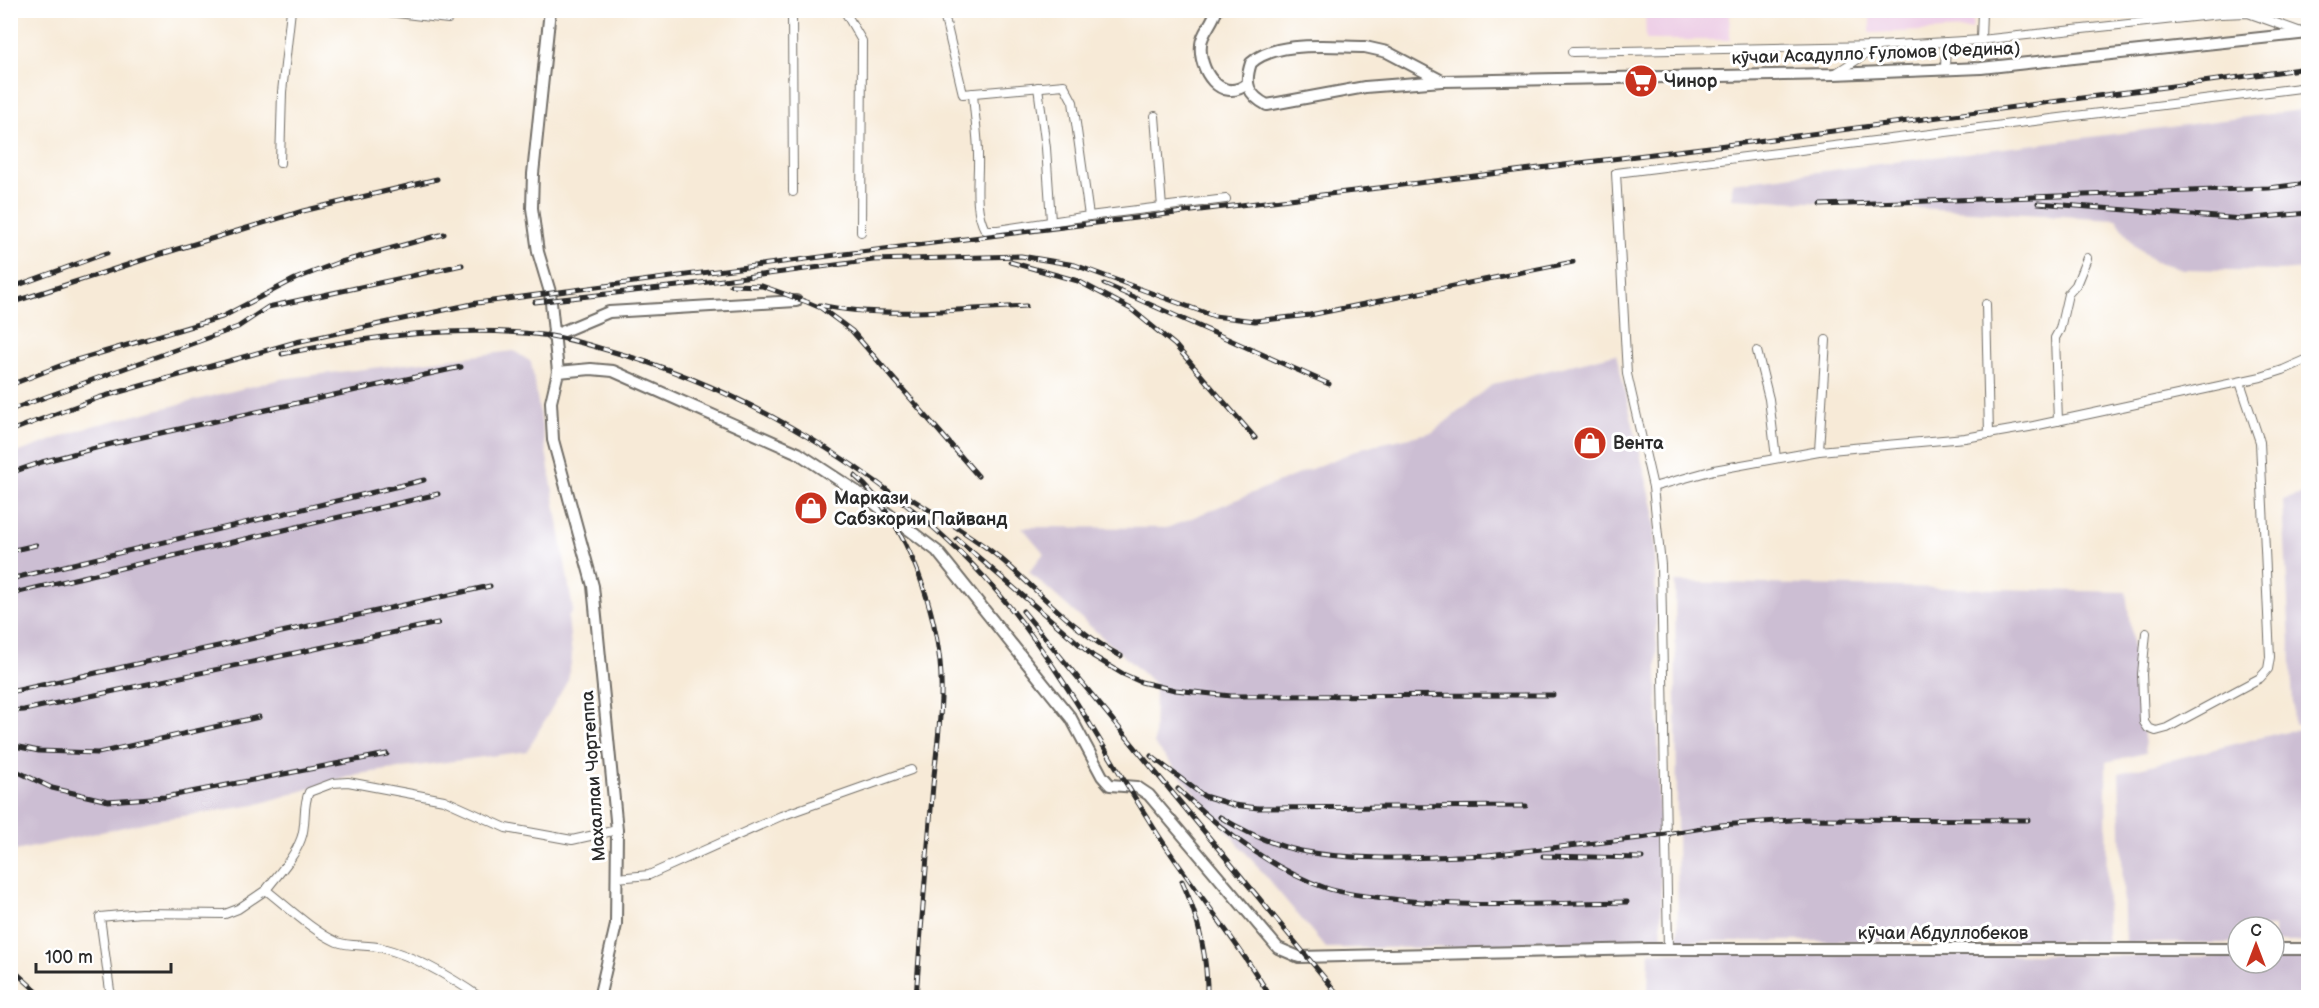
<svg xmlns="http://www.w3.org/2000/svg" width="2319" height="1008" font-family="'Balsamiq Sans',sans-serif">
<style>
.built{fill:#eed0e7}
.industrial{fill:#ccbed3}
.lines{fill:none;stroke-linecap:round;stroke-linejoin:round}
.street-casing{stroke:#726e67;stroke-width:10}
.secondary-casing{stroke:#726e67;stroke-width:14}
.street{stroke:#fff;stroke-width:8}
.secondary{stroke:#fff;stroke-width:10}
.rail-casing{stroke:#2b2b2b;stroke-width:5}
.rail{stroke:#fff;stroke-width:3;stroke-dasharray:9;stroke-linecap:butt}
.labels{text-anchor:middle;stroke-width:6;stroke-linejoin:round;paint-order:stroke}
.street-label{font-size:18px;fill:#2b2b2b;stroke:#fff}
.poi-label{font-size:18px;font-weight:bold;fill:#2b2b2b;stroke:#fff;text-anchor:start}
</style>
<rect width="100%" height="100%" fill="#fff"/>
<filter id="ink" filterUnits="userSpaceOnUse"><feTurbulence type="fractalNoise" baseFrequency=".0167" numOctaves="2"/><feDisplacementMap in="SourceGraphic" scale="12" xChannelSelector="R" yChannelSelector="G"/><feConvolveMatrix kernelMatrix="1 2 1 2 8 2 1 2 1" color-interpolation-filters="sRGB"/></filter>
<filter id="wash" filterUnits="userSpaceOnUse"><feTurbulence type="fractalNoise" baseFrequency=".008" numOctaves="4" result="noise"/><feDisplacementMap in="SourceGraphic" scale="24" xChannelSelector="R" yChannelSelector="G"/><feGaussianBlur stdDeviation="1.35" result="paint"/><feColorMatrix in="noise" values="0 0 0 0 0 0 0 0 0 0 0 0 0 0 0 0 0 1.4 0 .05"/><feComposite in="paint" operator="in"/></filter>
<g filter="url(#wash)">
<rect width="100%" height="100%" fill="#f7ead7"/>
<g class="built">
<path d="M1645,11h85v29h-84z"/>
<path d="M1870,11h103l-1,18 -102,4z"/>
</g>
<g class="industrial">
<path d="M2308,109v160l-29,2 -96,-2 -29,-8 -20,-16 -18,-26 -384,-21v-15z"/>
<path d="M514,351l17,11 42,248 -5,7 4,40 -4,23 -41,71 -169,23 -103,31 -104,16 -140,31v-397l81,-29 189,-47z"/>
<path d="M1616,354l38,157 8,436 -336,1 -172,-204 1,-60 -126,-112 15,-19 -22,-26 145,1 198,-81 68,-15 60,-48z"/>
<path d="M2308,492v232l-14,1 -11,-225z"/>
<path d="M1675,582l451,10 20,161 -40,9 1,179h-429z"/>
<path d="M2308,730v212h-34v-15h-36v16h-113l-6,-170 168,-42z"/>
<path d="M1649,952l589,5v6h36v-6h34v40l-660,1z"/>
</g>
</g>
<g filter="url(#ink)">
<g class="lines">
<defs>
<g id="street">
<path d="M371,10l77,9"/>
<path d="M792,10l1,182"/>
<path d="M844,10l18,31 -1,191"/>
<path d="M943,10l20,84 101,-9 9,17 16,114"/>
<path d="M1981,40l1,-30"/>
<path d="M1572,52l306,-6 103,-6 239,-26 28,-1 53,19"/>
<path d="M1945,69l1,-27"/>
<path d="M1836,73l41,-26"/>
<path d="M1038,87l8,61 5,73"/>
<path d="M973,93c1,20 5,41 5,62 1,24 -5,52 7,75h13l91,-14 137,-17"/>
<path d="M1155,116l7,92"/>
<path d="M280,163l2,-71 9,-82"/>
<path d="M1986,304l3,130"/>
<path d="M1757,351l12,48 7,59"/>
<path d="M2058,421l-3,-83 5,-9 8,-35 8,-9 11,-27"/>
<path d="M1819,451l7,-111"/>
<path d="M1653,487l61,-17 105,-19 146,-13 64,-11 232,-50 22,-7 25,-11"/>
<path d="M2146,633l-4,41 2,48 4,6 8,3 11,-3 93,-50 8,-9 2,-12 -10,-215 -20,-60"/>
<path d="M617,878l32,-3 132,-59 130,-46"/>
<path d="M266,890c12,-16 28,-32 35,-51 6,-15 1,-33 8,-47l24,-9 15,-1 96,18 62,28 66,12 45,-10"/>
<path d="M1668,949l-7,-384 -8,-78 -26,-113 -11,-201 692,-86"/>
<path d="M111,998l-11,-81 41,-4 84,1 13,-5 28,-19c22,17 45,40 71,52 12,5 32,2 45,6 36,9 69,29 99,50"/>
</g>
<g id="secondary">
<path d="M550,10l-17,164 -1,34 6,44 12,40 8,80"/>
<path d="M1216,10c-2,12 -14,22 -15,34 -3,26 20,60 46,40"/>
<path d="M1365,47l22,5 55,29 -77,6 -98,18c-19,-10 -23,-21 -16,-42 25,-23 81,-16 114,-16z"/>
<path d="M1442,81l392,-7 147,-6 327,-35"/>
<path d="M552,336l57,-24 187,-11"/>
<path d="M2274,949h34"/>
<path d="M599,998l17,-73 1,-95 -24,-244 -40,-146 -2,-38 7,-30 33,-3 22,2 185,82 73,48 66,50 134,167 31,58 8,9 27,2 12,8 129,153 21,9 349,-8h590"/>
</g>
</defs>
<use href="#street" class="street-casing"/>
<use href="#secondary" class="secondary-casing"/>
<use href="#street" class="street"/>
<use href="#secondary" class="secondary"/>
<defs>
<g id="rail">
<path d="M2038,203l204,16 66,-6"/>
<path d="M1821,205l448,-17 39,-5"/>
<path d="M1010,262l68,19 53,28 44,36 80,93"/>
<path d="M1104,284l225,100"/>
<path d="M731,285l31,1 45,16 14,6 31,23 126,145"/>
<path d="M10,288l97,-35"/>
<path d="M535,302l143,-16 195,-26 148,-4 54,9 139,51 41,5 55,-6 263,-53"/>
<path d="M10,303l148,-48 145,-44 134,-32"/>
<path d="M820,305c64,14 141,4 206,1"/>
<path d="M282,354c88,-18 179,-30 269,-18 19,3 38,9 56,14 146,40 307,138 402,256 57,71 99,151 148,227 36,56 80,107 114,165"/>
<path d="M10,385l60,-23 152,-45 73,-38 42,-16 107,-29"/>
<path d="M10,410l228,-83 30,-20 194,-42"/>
<path d="M10,431l88,-33 198,-56 181,-39 359,-48 914,-113 558,-74"/>
<path d="M10,473l32,-11 69,-18 350,-77"/>
<path d="M855,476c49,42 78,122 85,186 4,38 -3,84 -7,123 -6,71 -12,141 -17,213"/>
<path d="M904,494c32,21 66,40 96,64 39,33 75,75 121,98"/>
<path d="M957,539l136,117 30,18 18,8 34,8 56,6 322,-1"/>
<path d="M10,551l26,-6"/>
<path d="M10,579l414,-99"/>
<path d="M10,594l428,-100"/>
<path d="M1023,611l318,387"/>
<path d="M10,692l480,-106"/>
<path d="M10,711l14,-1 414,-87"/>
<path d="M10,745l29,6 59,2 161,-36"/>
<path d="M1151,756l53,40 30,9 24,3 268,-2"/>
<path d="M10,768l42,20 56,13 57,-4 222,-43"/>
<path d="M1178,789c42,40 92,80 148,99 18,6 39,8 58,10 80,11 162,5 243,4"/>
<path d="M1220,817c25,15 52,28 81,34 63,12 130,5 194,4"/>
<path d="M1488,855l153,-17 80,-13 83,-6 224,1"/>
<path d="M1543,856l99,2"/>
<path d="M1182,881c16,36 26,76 25,117"/>
<path d="M10,967l34,31"/>
</g>
</defs>
<use href="#rail" class="rail-casing"/>
<use href="#rail" class="rail"/>
</g>
</g>
<defs>
<symbol id="supermarket-disc" viewBox="-11 -11 22 22"><circle r="9.5" fill="#c8321e" stroke="#fff"/><path d="M-6-5.5h2.5l.6 2H6L4.5 2H-2.5L-4.4-4H-6ZM-1.5 3.2a1.3 1.3 0 1 0 .1 0ZM3 3.2a1.3 1.3 0 1 0 .1 0Z" fill="#fff"/></symbol>
<symbol id="shop-disc" viewBox="-11 -11 22 22"><circle r="9.5" fill="#c8321e" stroke="#fff"/><path d="M-5-2.5h2.3a2.7 3.5 0 0 1 5.4 0H5L5.5 6h-11ZM-1.5-2.5h3a1.5 2.3 0 0 0-3 0Z" fill="#fff"/></symbol>
</defs>
<g fill-rule="evenodd">
<use href="#supermarket-disc" x="1622" y="62" width="38" height="38"/>
<use href="#shop-disc" x="1571" y="424" width="38" height="38"/>
<use href="#shop-disc" x="792" y="489" width="38" height="38"/>
</g>
<g class="labels">
<g class="street-label">
<text transform="translate(1876 53) rotate(-2)" y="6">кӯчаи Асадулло Ғуломов (Федина)</text>
<text transform="translate(593 776) rotate(-94)" y="6">Махаллаи Чортеппа</text>
<text x="1943" y="939">кӯчаи Абдуллобеков</text>
</g>
<g class="poi-label">
<text x="1664" y="87">Чинор</text>
<text x="1613" y="449">Вента</text>
<text x="834" y="504">Маркази<tspan x="834" dy="21">Сабзкории Пайванд</tspan></text>
</g>
</g>
<rect width="2319" height="1008" fill="none" stroke="#fff" stroke-width="36"/>
<g transform="translate(2256 945)"><circle r="28" fill="#ffffff" stroke="#aaaaaa" stroke-width="1.5"/>
<path d="M0-4.5L10 22L0 15L-10 22Z" fill="#c8321e"/>
<text y="-9" font-size="16" font-weight="bold" text-anchor="middle" fill="#2b2b2b">С</text>
</g>
<path d="M36 963v9h135v-9" fill="none" stroke="#2b2b2b" stroke-width="3"/>
<text x="45" y="963" font-size="18" fill="#2b2b2b" stroke="#ffffff" stroke-width="4.5" paint-order="stroke">100 m</text>
</svg>
